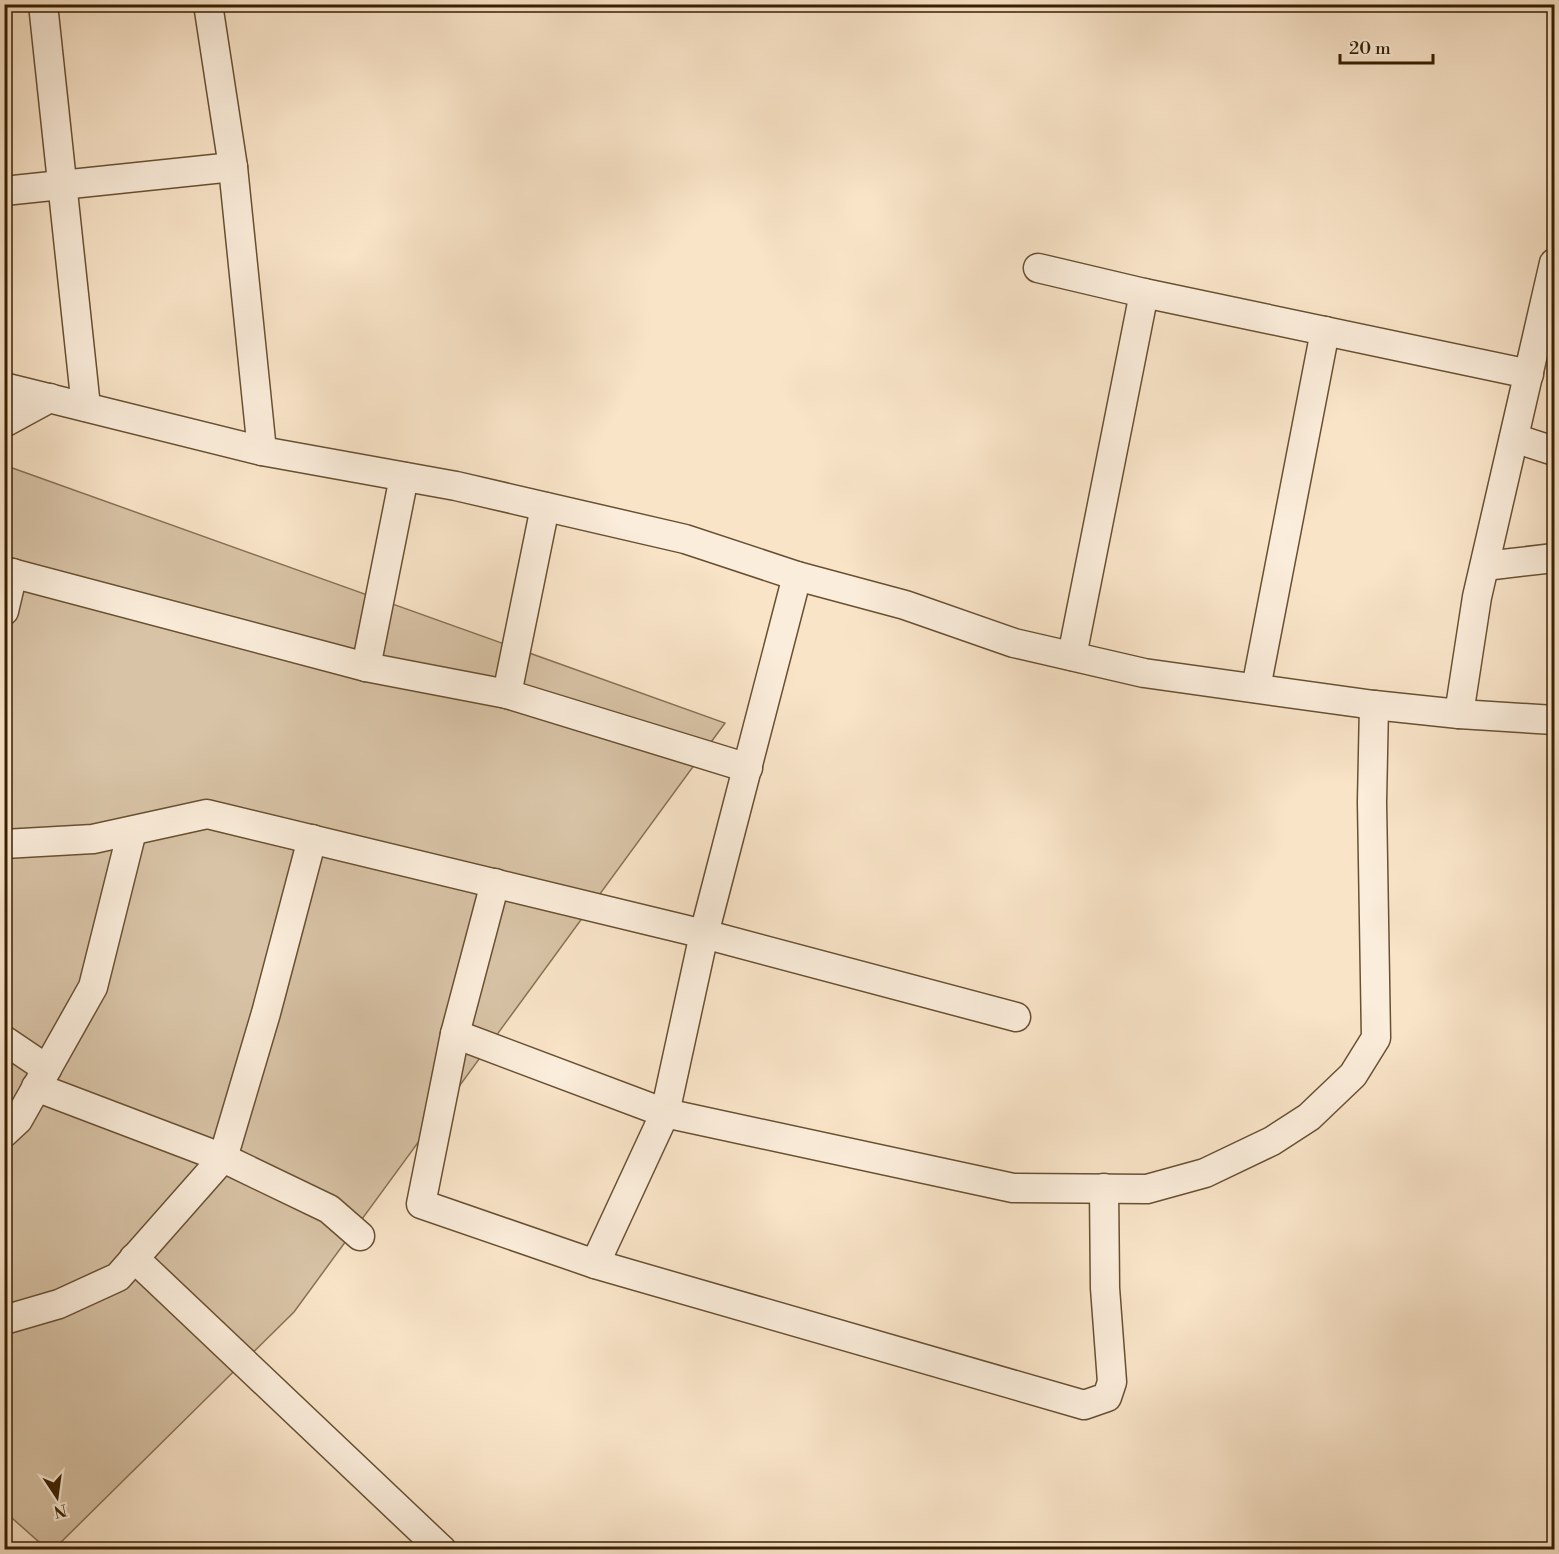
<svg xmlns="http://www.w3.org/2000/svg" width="1559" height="1554" font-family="'Libre Bodoni',serif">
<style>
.green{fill:#d8c3a6;stroke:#887153;stroke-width:1.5}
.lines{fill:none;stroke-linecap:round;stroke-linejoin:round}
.street-casing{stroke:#685032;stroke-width:31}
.street{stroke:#fbeddb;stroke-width:28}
</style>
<rect width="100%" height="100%" fill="#f9e4c8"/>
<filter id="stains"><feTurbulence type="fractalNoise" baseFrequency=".00333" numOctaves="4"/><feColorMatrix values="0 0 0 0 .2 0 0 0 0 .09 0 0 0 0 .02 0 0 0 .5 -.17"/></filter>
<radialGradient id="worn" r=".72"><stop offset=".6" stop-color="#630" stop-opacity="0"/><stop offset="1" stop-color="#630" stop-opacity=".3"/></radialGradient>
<path class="green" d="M4,465l721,258 -431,589 -241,238 -6,-1 -43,-38z"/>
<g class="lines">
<defs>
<g id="street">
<path d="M43,4l43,403"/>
<path d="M208,4l25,163 29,284"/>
<path d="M4,191l229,-24"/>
<path d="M1038,268l106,25 385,81"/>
<path d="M4,387l258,64 194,35 229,53 112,37 108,29 109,38 130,30 230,32 85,9 18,-117 77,-334"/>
<path d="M4,423l46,-25"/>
<path d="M1514,438l40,13"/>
<path d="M1485,566l69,-8"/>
<path d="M4,571l362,96 141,27 241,74"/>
<path d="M4,611l9,-38"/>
<path d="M1072,656l72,-363"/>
<path d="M366,667l38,-190"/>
<path d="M1256,688l69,-357"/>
<path d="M507,694l38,-187"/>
<path d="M1459,714l95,6"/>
<path d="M4,844l89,-5 114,-25 497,120 312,83"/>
<path d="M495,883l-40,151 -34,170 174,60 489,141 23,-8 5,-15 -7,-94 -1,-100"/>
<path d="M455,1034l210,79 348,75 134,1 58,-16 67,-32 37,-24 44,-42 23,-37 -4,-236 2,-97"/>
<path d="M4,1040l43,29"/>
<path d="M36,1087l187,71 106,51 31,27"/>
<path d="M4,1133l14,-13 75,-133 39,-156"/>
<path d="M134,1258l308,292"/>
<path d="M595,1264l70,-151 39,-179 93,-358"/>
<path d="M4,1320l55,-16 59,-27 105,-119 43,-145 46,-174"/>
</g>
</defs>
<use href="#street" class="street-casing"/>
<use href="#street" class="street"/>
</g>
<rect width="1559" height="1554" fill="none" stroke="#f9e4c8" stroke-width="24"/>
<rect x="6" y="6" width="1547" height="1542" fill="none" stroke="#371f00" stroke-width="3"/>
<rect x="12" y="12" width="1535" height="1530" fill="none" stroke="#371f00" stroke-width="1.5"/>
<g transform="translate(57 1497) rotate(167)" stroke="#fbeddb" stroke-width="4.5" paint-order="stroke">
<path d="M0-4.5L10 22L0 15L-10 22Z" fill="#371f00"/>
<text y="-9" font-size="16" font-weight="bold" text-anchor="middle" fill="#371f00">N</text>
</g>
<path d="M1340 54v9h93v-9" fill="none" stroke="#371f00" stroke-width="3"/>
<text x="1349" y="54" font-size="18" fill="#371f00" stroke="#fbeddb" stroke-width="4.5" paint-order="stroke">20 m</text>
<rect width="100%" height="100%" filter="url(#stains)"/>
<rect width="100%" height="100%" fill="url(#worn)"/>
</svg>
